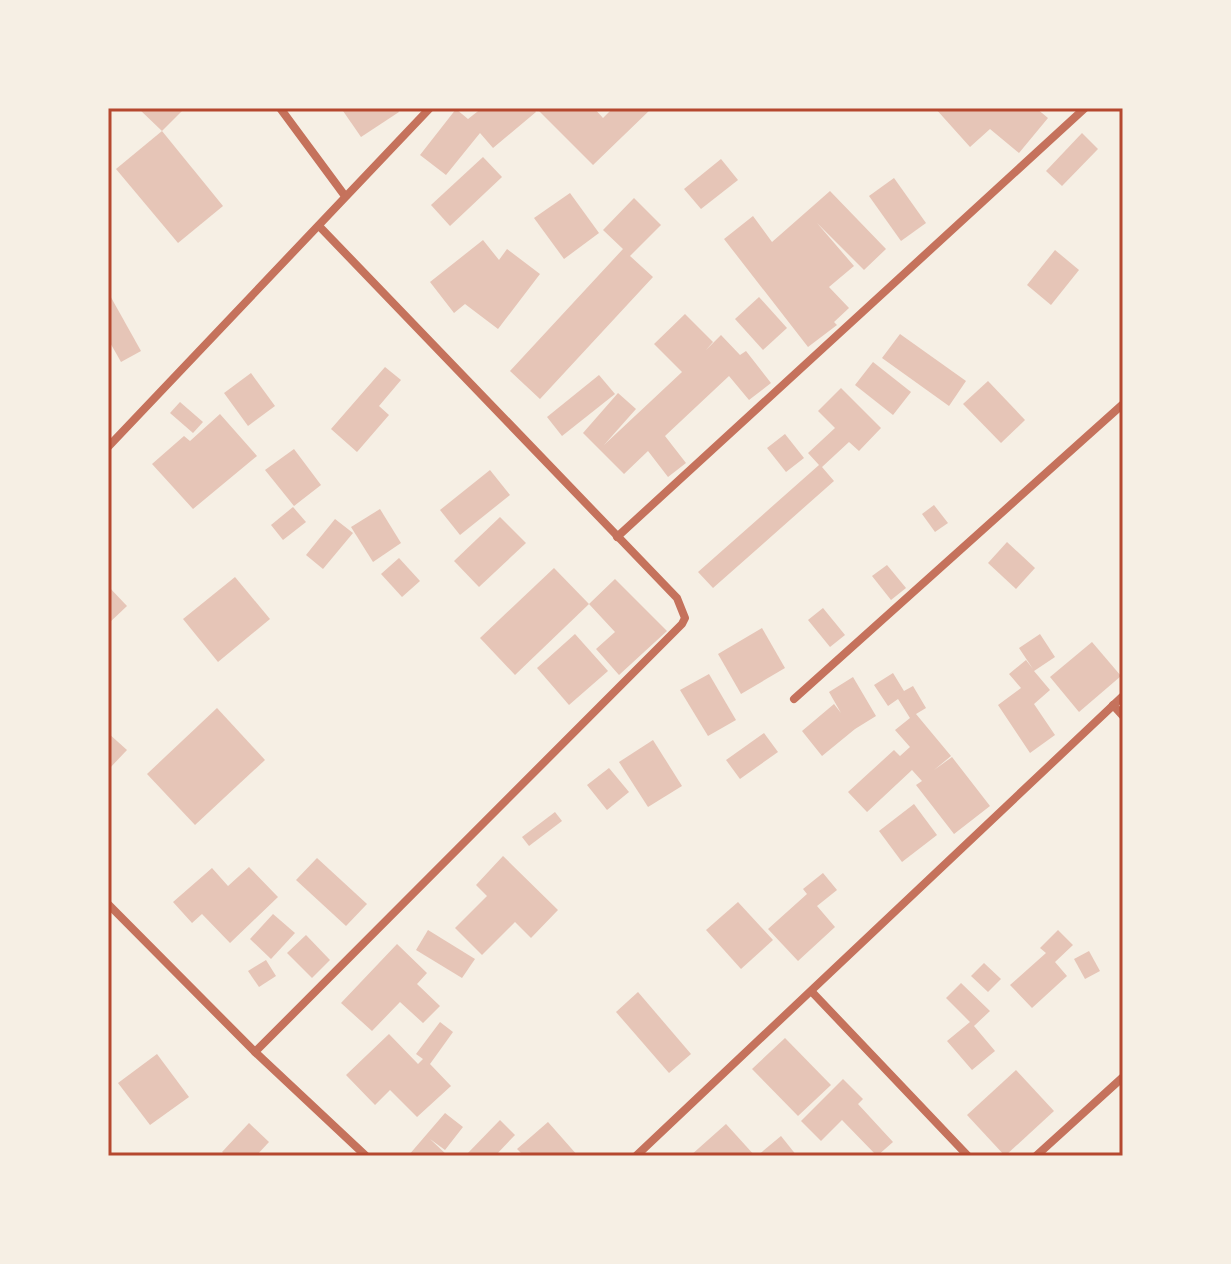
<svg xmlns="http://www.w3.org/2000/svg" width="1231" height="1264" font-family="'Archivo Narrow',sans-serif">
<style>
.building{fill:#e6c5b7}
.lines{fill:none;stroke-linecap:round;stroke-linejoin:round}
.minor{stroke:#c5725c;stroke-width:8}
.neatline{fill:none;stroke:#b5482f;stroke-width:3}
</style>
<rect width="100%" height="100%" fill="#f6efe4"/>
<g class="building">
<path d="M138,108h47l-23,23z"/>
<path d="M341,108h56l2,4 -38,25z"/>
<path d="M482,108h51l3,4 -43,36 -13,-15 -34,42 -26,-20 36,-46 12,10z"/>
<path d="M536,108h58l9,10 10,-10h39l-59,57z"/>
<path d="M935,108h101l12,10 -29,35 -29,-24 -20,18z"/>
<path d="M162,131l61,75 -45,37 -62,-74z"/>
<path d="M1082,133l16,16 -36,37 -16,-15z"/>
<path d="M483,157l19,20 -52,49 -19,-21z"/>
<path d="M721,159l17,21 -37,29 -17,-20z"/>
<path d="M894,178l32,45 -25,18 -32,-45z"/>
<path d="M830,191l56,58 -22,21 -47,-47 37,43 -25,21 20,21 -15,14 3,3 -29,22 -84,-108 29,-23 19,26z"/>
<path d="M570,193l29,40 -35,26 -30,-41z"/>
<path d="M634,198l27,27 -31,31 23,21 -113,122 -30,-28 113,-122 -20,-19z"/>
<path d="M483,240l16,20 8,-11 33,25 -42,55 -33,-25 -11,9 -24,-31z"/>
<path d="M1055,250l24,20 -28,35 -24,-20z"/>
<path d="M108,292l33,59 -20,11 -13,-23z"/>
<path d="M759,297l28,31 -24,22 -28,-31z"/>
<path d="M685,314l28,28 -7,8 15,-15 19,20 6,-4 25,32 -22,17 -20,-24 -64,60 21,27 -18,14 -20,-26 -24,23 -41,-41 35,-40 18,16 -32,36 78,-73 -28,-28z"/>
<path d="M900,334l66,47 -17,25 -67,-48z"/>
<path d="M873,362l38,30 -18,23 -38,-30z"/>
<path d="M385,367l16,13 -22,26 10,9 -32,37 -26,-23z"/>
<path d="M251,373l24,33 -27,20 -24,-33z"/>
<path d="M599,375l16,19 -53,42 -15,-19z"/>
<path d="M988,381l37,39 -24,23 -38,-39z"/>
<path d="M841,388l40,40 -22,23 -10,-9 -27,25 12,14 -121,107 -15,-16 121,-107 -11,-12 27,-25 -17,-17z"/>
<path d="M180,402l23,20 -10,11 -23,-20z"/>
<path d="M220,414l37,42 -64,53 -41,-45 32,-28 6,5z"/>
<path d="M785,434l19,24 -18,14 -19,-24z"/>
<path d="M294,449l27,36 -27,21 -29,-36z"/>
<path d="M490,470l20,25 -50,40 -20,-25z"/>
<path d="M934,505l14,18 -13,9 -13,-18z"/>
<path d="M293,507l13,15 -23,18 -12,-15z"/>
<path d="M380,509l21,34 -28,19 -22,-35z"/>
<path d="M500,517l26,26 -47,44 -25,-26z"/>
<path d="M335,519l18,14 -30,36 -17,-14z"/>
<path d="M1007,542l28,26 -19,21 -28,-26z"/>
<path d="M399,558l21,23 -18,16 -21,-23z"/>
<path d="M887,565l19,23 -15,12 -19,-24z"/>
<path d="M554,568l35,36 -74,71 -35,-37z"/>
<path d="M235,577l35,42 -52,43 -35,-43z"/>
<path d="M615,579l52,52 -48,44 -23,-26 19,-17 -26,-28z"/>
<path d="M108,586l19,20 -19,18z"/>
<path d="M823,608l22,27 -15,12 -22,-27z"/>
<path d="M762,628l23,40 -44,26 -23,-40z"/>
<path d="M575,634l33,37 -39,34 -32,-37z"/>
<path d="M1040,634l15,23 -21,14 16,19 -16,14 21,31 -25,18 -32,-48 23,-17 -12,-14 17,-14 7,9 -14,-21z"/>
<path d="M1092,642l29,34 -42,36 -29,-35z"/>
<path d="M893,673l11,18 9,-5 13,22 -10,6 35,42 -17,14 18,-13 38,49 -36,28 -38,-49 6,-4 -10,-11 -45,42 -19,-20 46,-42 6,6 10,-9 -15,-17 15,-12 -12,-19 -10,7 -14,-21z"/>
<path d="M709,674l27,46 -28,16 -28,-46z"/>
<path d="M853,677l23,39 -21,13 -33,27 -20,-25 32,-27 7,9 -12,-21z"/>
<path d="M217,708l48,52 -70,65 -48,-51z"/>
<path d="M108,733l19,17 -19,20z"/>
<path d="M764,733l14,19 -38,27 -14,-19z"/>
<path d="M653,740l29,46 -34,21 -29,-45z"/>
<path d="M609,768l20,24 -22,18 -20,-25z"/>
<path d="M914,804l23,31 -35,27 -23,-31z"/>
<path d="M555,812l7,9 -33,25 -7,-9z"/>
<path d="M503,856l55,54 -27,28 -16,-16 -33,33 -27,-27 32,-32 -11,-11z"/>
<path d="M317,858l50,46 -21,22 -50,-46z"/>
<path d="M249,867l29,30 -48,46 -28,-29 -10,9 -19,-21 39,-34 16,18z"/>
<path d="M823,873l14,17 -20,16 18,21 -37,34 -30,-32 39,-35 -4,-5z"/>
<path d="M738,902l35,38 -32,29 -35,-39z"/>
<path d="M273,914l22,19 -24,26 -21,-20z"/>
<path d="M428,930l47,29 -13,19 -46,-28z"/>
<path d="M1058,930l15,15 -18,17 12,14 -35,32 -22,-23 36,-32 -6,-5z"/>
<path d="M306,935l24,25 -18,18 -25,-25z"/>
<path d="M397,944l30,29 -10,11 23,22 -17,17 -23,-21 -28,29 -31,-28z"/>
<path d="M1089,951l11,20 -15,8 -11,-20z"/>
<path d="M266,960l10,16 -17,11 -11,-16z"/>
<path d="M984,963l17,16 -13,13 -17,-16z"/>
<path d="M961,983l29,28 -16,15 21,25 -23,19 -25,-29 23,-19 -24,-24z"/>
<path d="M638,992l53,62 -22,19 -53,-61z"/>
<path d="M440,1022l13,10 -23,32 21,22 -34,31 -27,-27 -15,15 -29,-30 43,-41 29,30 5,-5 -7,-5z"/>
<path d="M785,1038l46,47 -33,31 -46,-47z"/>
<path d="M157,1054l32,43 -39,28 -32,-42z"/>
<path d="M1016,1070l38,41 -49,45 -38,-41z"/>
<path d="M843,1079l20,20 -5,5 35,38 -16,14 -35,-36 -21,21 -20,-20z"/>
<path d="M445,1113l18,14 -18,23 -15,-11 18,17h-40z"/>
<path d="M500,1120l15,15 -20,21h-30z"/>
<path d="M548,1122l30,34h-54l-7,-7z"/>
<path d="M249,1123l20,19 -13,14h-29l-5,-4z"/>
<path d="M726,1124l29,32h-65z"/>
<path d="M781,1136l16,20h-40z"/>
</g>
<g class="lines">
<g class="minor">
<path d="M280,108l65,88"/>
<path d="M108,447l322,-339"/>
<path d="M617,537l468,-429"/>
<path d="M794,699l329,-295"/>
<path d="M1113,705l10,11"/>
<path d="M108,904l147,148 111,104"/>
<path d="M812,992l156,164"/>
<path d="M255,1052l427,-428 3,-6 -8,-20 -358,-372"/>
<path d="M636,1156l487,-460"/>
<path d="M1036,1156l87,-79"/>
</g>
</g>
<rect width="1231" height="1264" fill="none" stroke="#f6efe4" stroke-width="220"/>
<rect x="110" y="110" width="1011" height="1044" class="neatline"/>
</svg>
